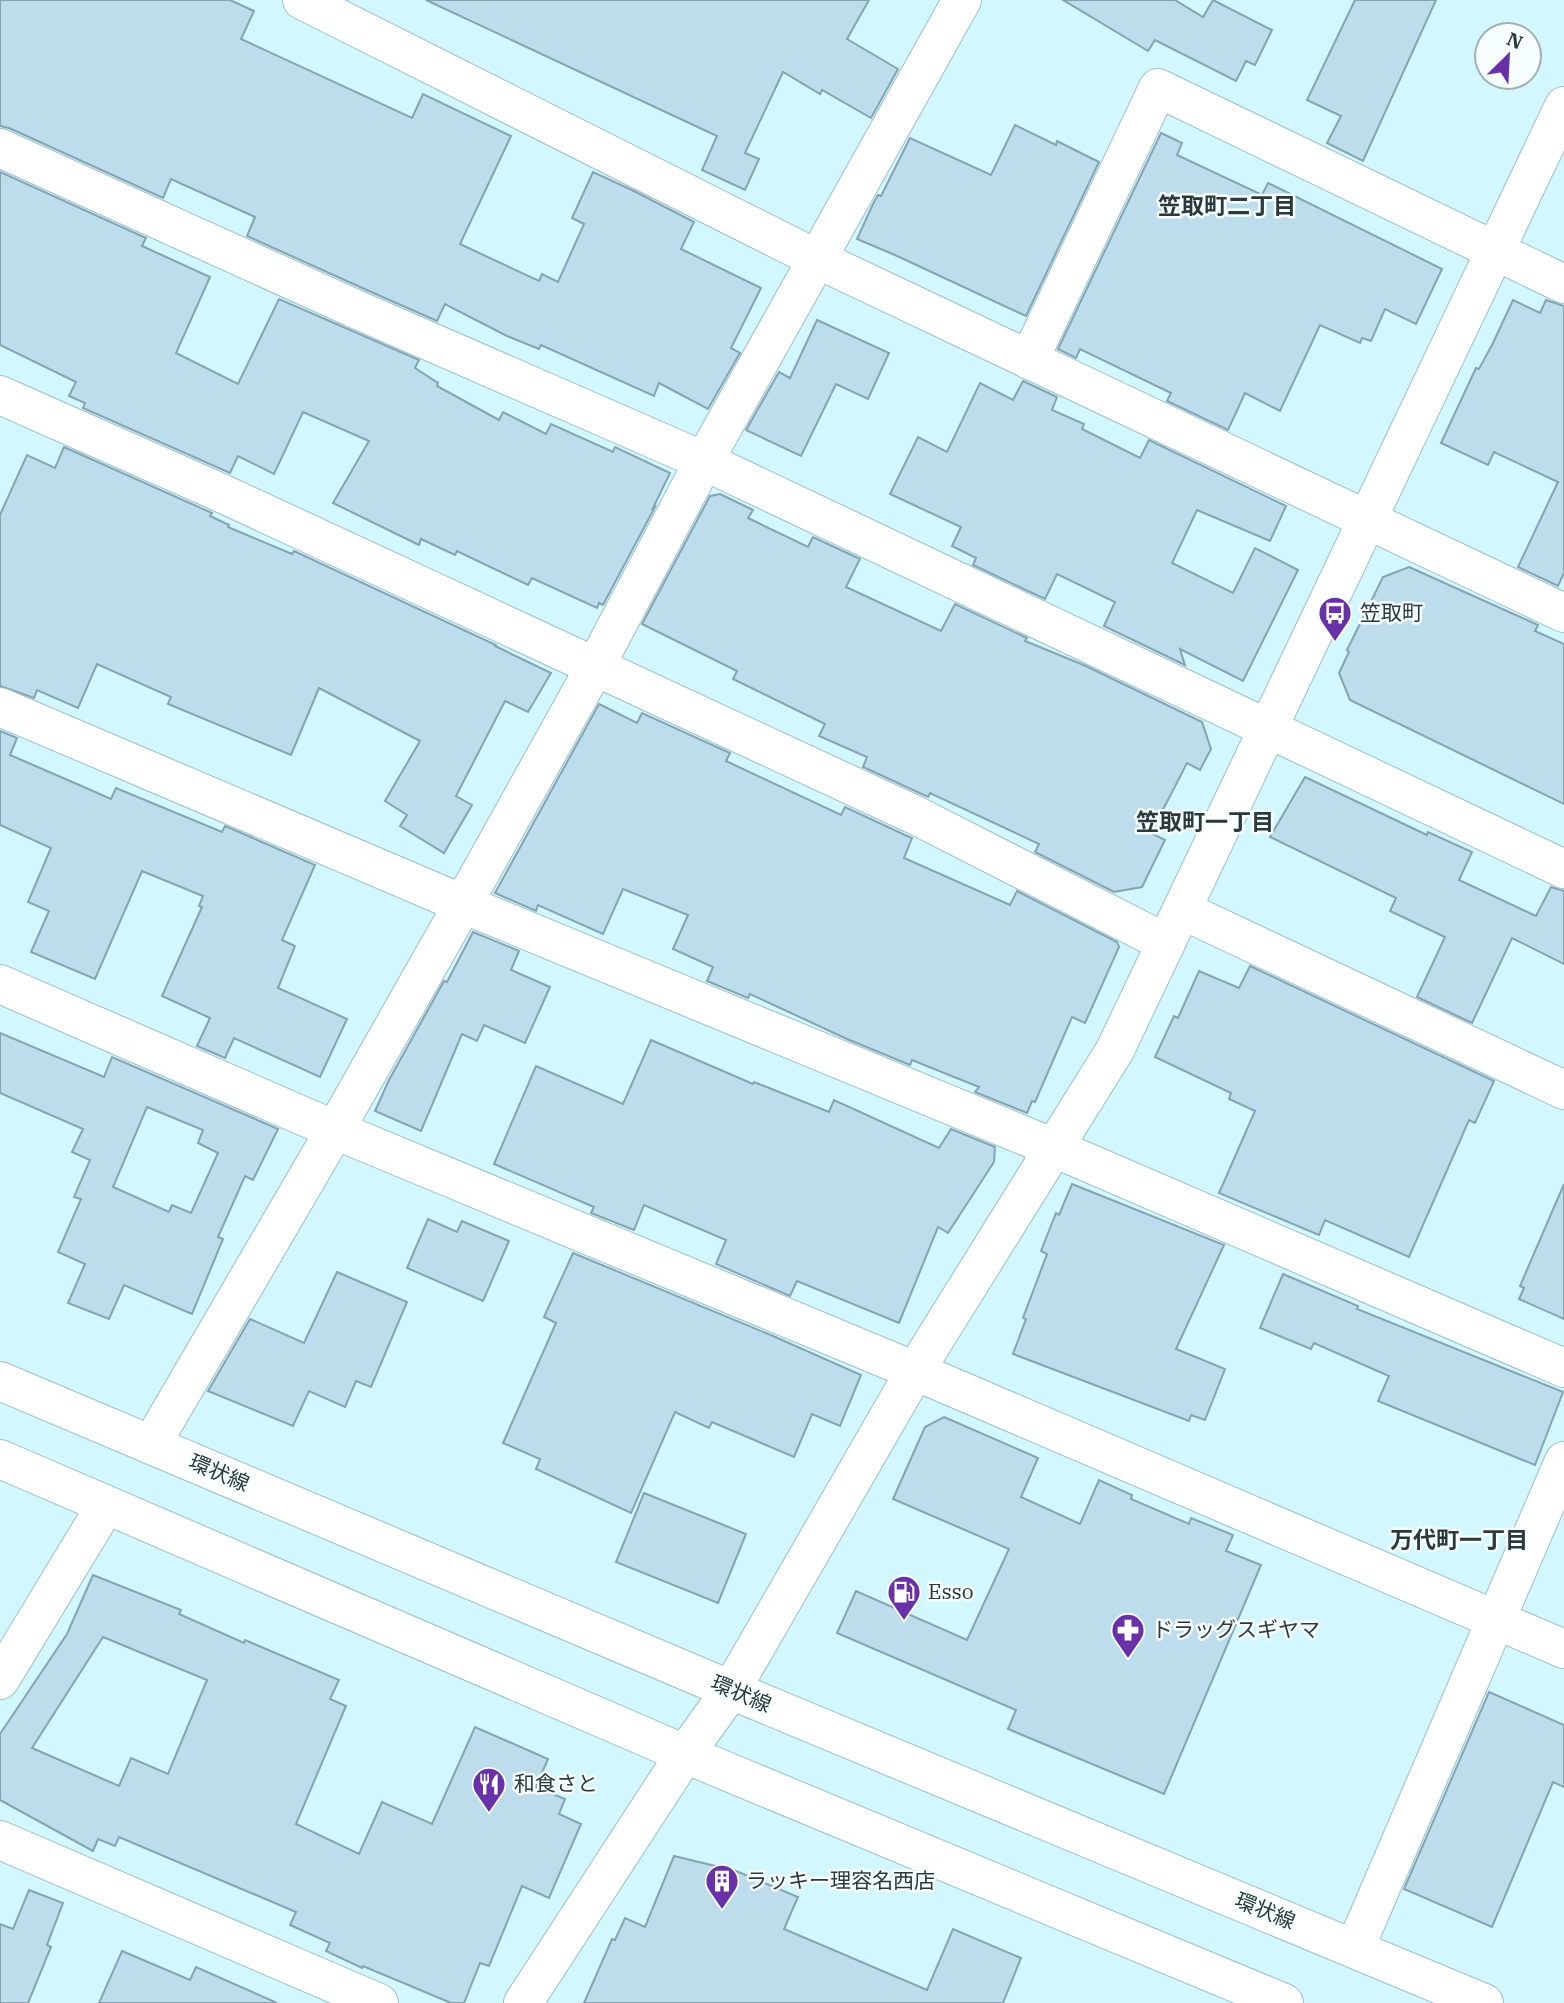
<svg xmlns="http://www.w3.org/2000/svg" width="1564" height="2003" font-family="'IBM Plex Serif','Noto Sans JP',serif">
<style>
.building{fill:#bdddec;stroke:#85a3b2;stroke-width:2;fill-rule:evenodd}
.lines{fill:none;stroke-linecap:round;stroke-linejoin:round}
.minor-casing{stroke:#9cc0c7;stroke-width:40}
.tertiary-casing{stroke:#9cc0c7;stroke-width:40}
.primary-casing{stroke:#9cc0c7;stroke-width:40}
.minor{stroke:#fff;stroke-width:38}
.tertiary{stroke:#fff;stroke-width:38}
.primary{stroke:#fff;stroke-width:38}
.labels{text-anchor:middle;stroke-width:5;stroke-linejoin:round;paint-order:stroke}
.poi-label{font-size:21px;fill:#2b393c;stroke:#f6feff;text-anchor:start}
.street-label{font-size:21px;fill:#2b393c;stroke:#f6feff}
.neighbourhood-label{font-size:23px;font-weight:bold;fill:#2b393c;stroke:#f6feff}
</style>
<rect width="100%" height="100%" fill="#d2f7fe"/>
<g class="building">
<path d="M0,0h230l24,11 -13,28 171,79 11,-24 88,42 -51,108 79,37 3,-7 16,8 26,-58 -12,-6 21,-46 41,19 60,31 -13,27 80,39 -30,60 9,5 -32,56 -49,-26 -5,13 -113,-51 -2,4 -32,-13 -62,-32 -8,17 -68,-30 -122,-55 8,-19 -84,-38 -8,19 -154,-70 -9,-2z"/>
<path d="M426,0h443l-22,39 51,30 -27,49 -49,-28 -2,4 -37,-22 -38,81 14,6 -14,31 -43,-20 15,-34z"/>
<path d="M1063,0h112l28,17 10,-17 59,30 -17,35 -9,-4 -10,20 -81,-41 -7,11z"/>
<path d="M1355,0h81l-73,161 -36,-18 14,-27 -34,-16z"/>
<path d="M1015,125l41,20 1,-4 42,21 -73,154 -131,-61 -38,-16 16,-35 5,-9 3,1 29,-58 81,37z"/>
<path d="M1161,133l21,10 -5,12 85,40 6,-12 174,86 -26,55 -31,-15 -14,32 -9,-3 -2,5 -40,-18 -40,86 -35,-18 -17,37 -61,-29 4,-8 -91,-44 -4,9 -18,-9z"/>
<path d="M0,172l146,66 -4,8 68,31 -34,76 62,31 41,-85 140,61 -4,8 23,15 -1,3 62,34 4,-8 43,22 5,-10 62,28 2,-5 55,26 -17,35 2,-1 -52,98 -4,-2 -2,5 -65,-30 -4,7 -71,-34 -2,4 -34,-16 -2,6 -86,-42 36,-62 -66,-29 -29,62 -36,-18 -8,17 -147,-65 2,-5 -16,-7 7,-14 -76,-37z"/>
<path d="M1513,300l27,13 6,-13 18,6v267l-6,13 -40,-19 40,-85 -64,-30 -6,13 -47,-22 35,-75 3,1 14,-26z"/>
<path d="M817,320l72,33 -21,46 -32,-15 -35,72 -55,-26 33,-58 11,6z"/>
<path d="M1023,381l34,16 -5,13 32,14 -2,5 58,29 9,-18 137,66 -16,35 -73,-31 -25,53 61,30 22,-45 43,22 -55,111 -63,-32 5,16 -81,-39 11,-24 -58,-28 -12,25 -72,-34 3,-7 -24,-12 9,-19 -71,-33 28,-57 29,15 33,-69 33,17z"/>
<path d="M64,447l148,66 -2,3 19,9 -1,2 64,27 2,-3 202,94 -1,1 56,27 -23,39 -23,-11 -49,95 16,9 -28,48 -44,-27 7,-11 -22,-14 35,-60 -101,-53 -28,67 -123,-51 3,-7 -74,-33 -19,44 -41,-18 -3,8 -34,-12v-171l27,-60 28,13z"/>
<path d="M720,494l33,16 -5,8 60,29 5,-10 47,22 -14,28 95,44 14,-27 72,34 -2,3 61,25 116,56 9,27 -11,21 -13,-7 -36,70 14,7 -23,47 -28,5 -79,-40 4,-8 -109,-51 -2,4 -65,-30 4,-10 -48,-21 6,-12 -92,-45 4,-8 -95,-47 68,-128z"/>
<path d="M1409,567l129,58 -3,6 29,13v160l-214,-104 -11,-27 10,-21 -2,-2 36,-73z"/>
<path d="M599,704l38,19 5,-10 88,40 -4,8 115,54 4,-8 60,28 7,3 -8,20 106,47 7,-14 100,51 2,5 -34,76 -13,-6 -37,85 -3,-1 -5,12 -52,-21 4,-5 -67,-27 -2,5 -63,-26 -97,-45 -2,4 -41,-17 6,-14 -40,-18 15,-34 -65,-26 -20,45 -65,-29 -2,6 -41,-18z"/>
<path d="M0,731l17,7 -7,17 67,29 34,15 5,-11 106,44 3,-6 90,39 -33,75 13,6 -17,42 69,31 -27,58 -86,-39 -9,20 -28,-12 13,-28 -48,-22 40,-89 -3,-1 4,-10 -61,-25 -47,108 -64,-27 18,-41 -21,-9 23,-54 -51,-23z"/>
<path d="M1305,777l122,58 1,-3 44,20 -13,28 77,36 15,-29 13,4v73l-52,-26 -40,85 -55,-26 28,-60 -55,-26 6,-13 -126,-61z"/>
<path d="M473,932l46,19 -8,19 39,17 -25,56 -41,-18 -7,16 -15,-7 -41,97 -46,-20 14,-31 55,-99 3,1z"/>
<path d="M1250,966l244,115 -19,42 -6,-3 -60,137 -84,-37 -6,15 -100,-42 36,-82 -26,-12 2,-6 -76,-36 19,-41 4,2 21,-47 40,17z"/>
<path d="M0,1033l104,44 8,-20 166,72 -25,51 -8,-4 -27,61 5,2 -31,75 -68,-29 -15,34 -41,-16 17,-39 -27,-12 23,-53 -7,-2 16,-37 -18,-8 11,-23 -83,-36zM147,1107l56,23 -5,13 20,10 -27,60 -19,-8 -3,7 -56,-25z"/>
<path d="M651,1040l102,44 1,-2 75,30 5,-12 105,48 12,-19 44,18 -1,15 -46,71 -10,-6 -39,96 -102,-42 -7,15 -74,-32 10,-24 -82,-35 -10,25 -43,-17 3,-6 -100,-43 42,-98 87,38z"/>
<path d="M1072,1184l152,61 -48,104 49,20 -20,51 -14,-5 -2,6 -176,-67 13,-35 -3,-1 24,-64 -6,-3 15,-38 3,2z"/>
<path d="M1564,1184v135l-45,-20 5,-11 -4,-2z"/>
<path d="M428,1219l29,13 5,-11 47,20 -26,60 -76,-33z"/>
<path d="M573,1253l200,83 88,39 -21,51 -28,-12 -18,43 -82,-35 -3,6 -34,-16 -44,101 -95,-44 4,-10 -37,-16 53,-120 -12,-6z"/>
<path d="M337,1272l70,30 -36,85 -15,-6 -11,26 -36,-16 -16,35 -85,-35 42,-72 54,24z"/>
<path d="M1283,1274l75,32 -1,3 206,83 -28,73 -157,-64 11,-25 -75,-33 -3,6 -51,-21z"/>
<path d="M944,1417l94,41 -17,39 59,27 19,-44 33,15 -1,4 58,25 2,-6 42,17 -7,16 35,14 -97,229 -156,-65 8,-19 -179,-77 19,-42 111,49 42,-91 -116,-50 32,-72z"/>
<path d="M644,1493l102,41 -28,69 -102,-41z"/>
<path d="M93,1575l88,35 -2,4 65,29 1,-3 94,40 -9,19 16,7 -50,118 63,30 23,-52 50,22 43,-97 73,32 -12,28 29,12 -6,15 22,10 -32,74 -27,-12 -33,80 -9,-3 -16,40h-13l-88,-37 -1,2 -36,-17 4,-8 -40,-18 6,-13 -177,-75 -4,9 -17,-7 -5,12 -93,-51v-66l67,-100zM103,1637l104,43 -39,94 -37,-16 -12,28 -87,-38z"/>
<path d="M1489,1692l75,33v62l-11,-5 -61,145 -88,-38z"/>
<path d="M674,1856l62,15 62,26 -14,32 143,61 26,-61 68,29 -18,45h-419l28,-64 3,1 10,-22 20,9z"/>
<path d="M29,1890l34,13 -16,42 4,2 -23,56h-28v-79l13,5z"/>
<path d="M122,1951l68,29 6,-13 81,36h-178z"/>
</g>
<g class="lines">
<defs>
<g id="minor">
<path d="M302,0l515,259 747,354"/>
<path d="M0,148l360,163 344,150 860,408"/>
<path d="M1029,360l129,-272 406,196"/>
<path d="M0,395l219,97 696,323 251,128"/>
<path d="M0,707l463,197 591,244 510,220"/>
<path d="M1182,910l382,180"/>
<path d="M0,984l335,146 580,241 649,278"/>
<path d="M151,1445l184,-315 128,-226 132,-237 109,-206 258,-461"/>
<path d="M0,1680l106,-175"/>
<path d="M0,1840l379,163"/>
<path d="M1355,1948l209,-487"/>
</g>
<path id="tertiary" d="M523,2003l162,-249 46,-64 184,-319 200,-321 449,-944"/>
<g id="primary">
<path d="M0,1381l731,309 753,313"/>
<path d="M0,1459l685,295 599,249"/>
</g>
</defs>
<use href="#minor" class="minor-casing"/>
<use href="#tertiary" class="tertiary-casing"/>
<use href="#primary" class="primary-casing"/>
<use href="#minor" class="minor"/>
<use href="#tertiary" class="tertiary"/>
<use href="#primary" class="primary"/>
</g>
<defs>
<symbol id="bus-pin" viewBox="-11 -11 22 30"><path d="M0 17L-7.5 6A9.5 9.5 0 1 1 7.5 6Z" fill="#6931a8" stroke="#f6feff"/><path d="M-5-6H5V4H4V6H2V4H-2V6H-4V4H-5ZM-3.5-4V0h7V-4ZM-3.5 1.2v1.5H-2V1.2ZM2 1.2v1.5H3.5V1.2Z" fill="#fff"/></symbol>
<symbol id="fuel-pin" viewBox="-11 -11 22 30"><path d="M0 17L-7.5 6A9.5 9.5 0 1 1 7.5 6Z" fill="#6931a8" stroke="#f6feff"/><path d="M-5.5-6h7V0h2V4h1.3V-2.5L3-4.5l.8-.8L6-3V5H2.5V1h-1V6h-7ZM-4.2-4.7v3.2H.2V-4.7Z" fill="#fff"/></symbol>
<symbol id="pharmacy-pin" viewBox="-11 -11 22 30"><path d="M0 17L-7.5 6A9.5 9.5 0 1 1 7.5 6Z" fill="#6931a8" stroke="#f6feff"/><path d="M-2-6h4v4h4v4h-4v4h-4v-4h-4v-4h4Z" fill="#fff"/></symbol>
<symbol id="restaurant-pin" viewBox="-11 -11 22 30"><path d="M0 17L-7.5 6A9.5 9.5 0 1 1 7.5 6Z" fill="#6931a8" stroke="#f6feff"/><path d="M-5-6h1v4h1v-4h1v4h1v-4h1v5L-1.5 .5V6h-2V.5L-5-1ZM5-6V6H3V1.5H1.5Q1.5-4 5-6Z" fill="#fff"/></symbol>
<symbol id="building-pin" viewBox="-11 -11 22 30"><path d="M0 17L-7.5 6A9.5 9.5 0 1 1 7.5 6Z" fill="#6931a8" stroke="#f6feff"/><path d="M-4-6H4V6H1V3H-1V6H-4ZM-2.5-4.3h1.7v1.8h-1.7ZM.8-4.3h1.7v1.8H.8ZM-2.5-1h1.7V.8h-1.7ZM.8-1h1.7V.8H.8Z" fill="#fff"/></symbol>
</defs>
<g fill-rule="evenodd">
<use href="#bus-pin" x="1316" y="594" width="38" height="52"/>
<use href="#fuel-pin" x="885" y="1573" width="38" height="52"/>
<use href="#pharmacy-pin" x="1109" y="1611" width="38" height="52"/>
<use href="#restaurant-pin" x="470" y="1765" width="38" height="52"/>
<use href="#building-pin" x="703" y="1862" width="38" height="52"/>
</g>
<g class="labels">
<g class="poi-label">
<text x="1360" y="620">笠取町</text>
<text x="928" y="1599">Esso</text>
<text x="1152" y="1637">ドラッグスギヤマ</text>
<text x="514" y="1791">和食さと</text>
<text x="746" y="1888">ラッキー理容名西店</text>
</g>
<g class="street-label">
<text transform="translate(219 1473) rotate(23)" y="7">環状線</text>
<text transform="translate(741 1694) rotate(23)" y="7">環状線</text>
<text transform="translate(1265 1911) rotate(22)" y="7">環状線</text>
</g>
<g class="neighbourhood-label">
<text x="1227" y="214">笠取町二丁目</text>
<text x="1205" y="830">笠取町一丁目</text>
<text x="1459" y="1548">万代町一丁目</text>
</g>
</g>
<g transform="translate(1508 56) rotate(24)"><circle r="33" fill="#f6feff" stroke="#a5afb1" stroke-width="2"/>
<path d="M0-5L12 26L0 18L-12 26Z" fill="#6931a8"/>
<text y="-10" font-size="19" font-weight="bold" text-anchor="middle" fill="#2b393c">N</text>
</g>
</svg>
